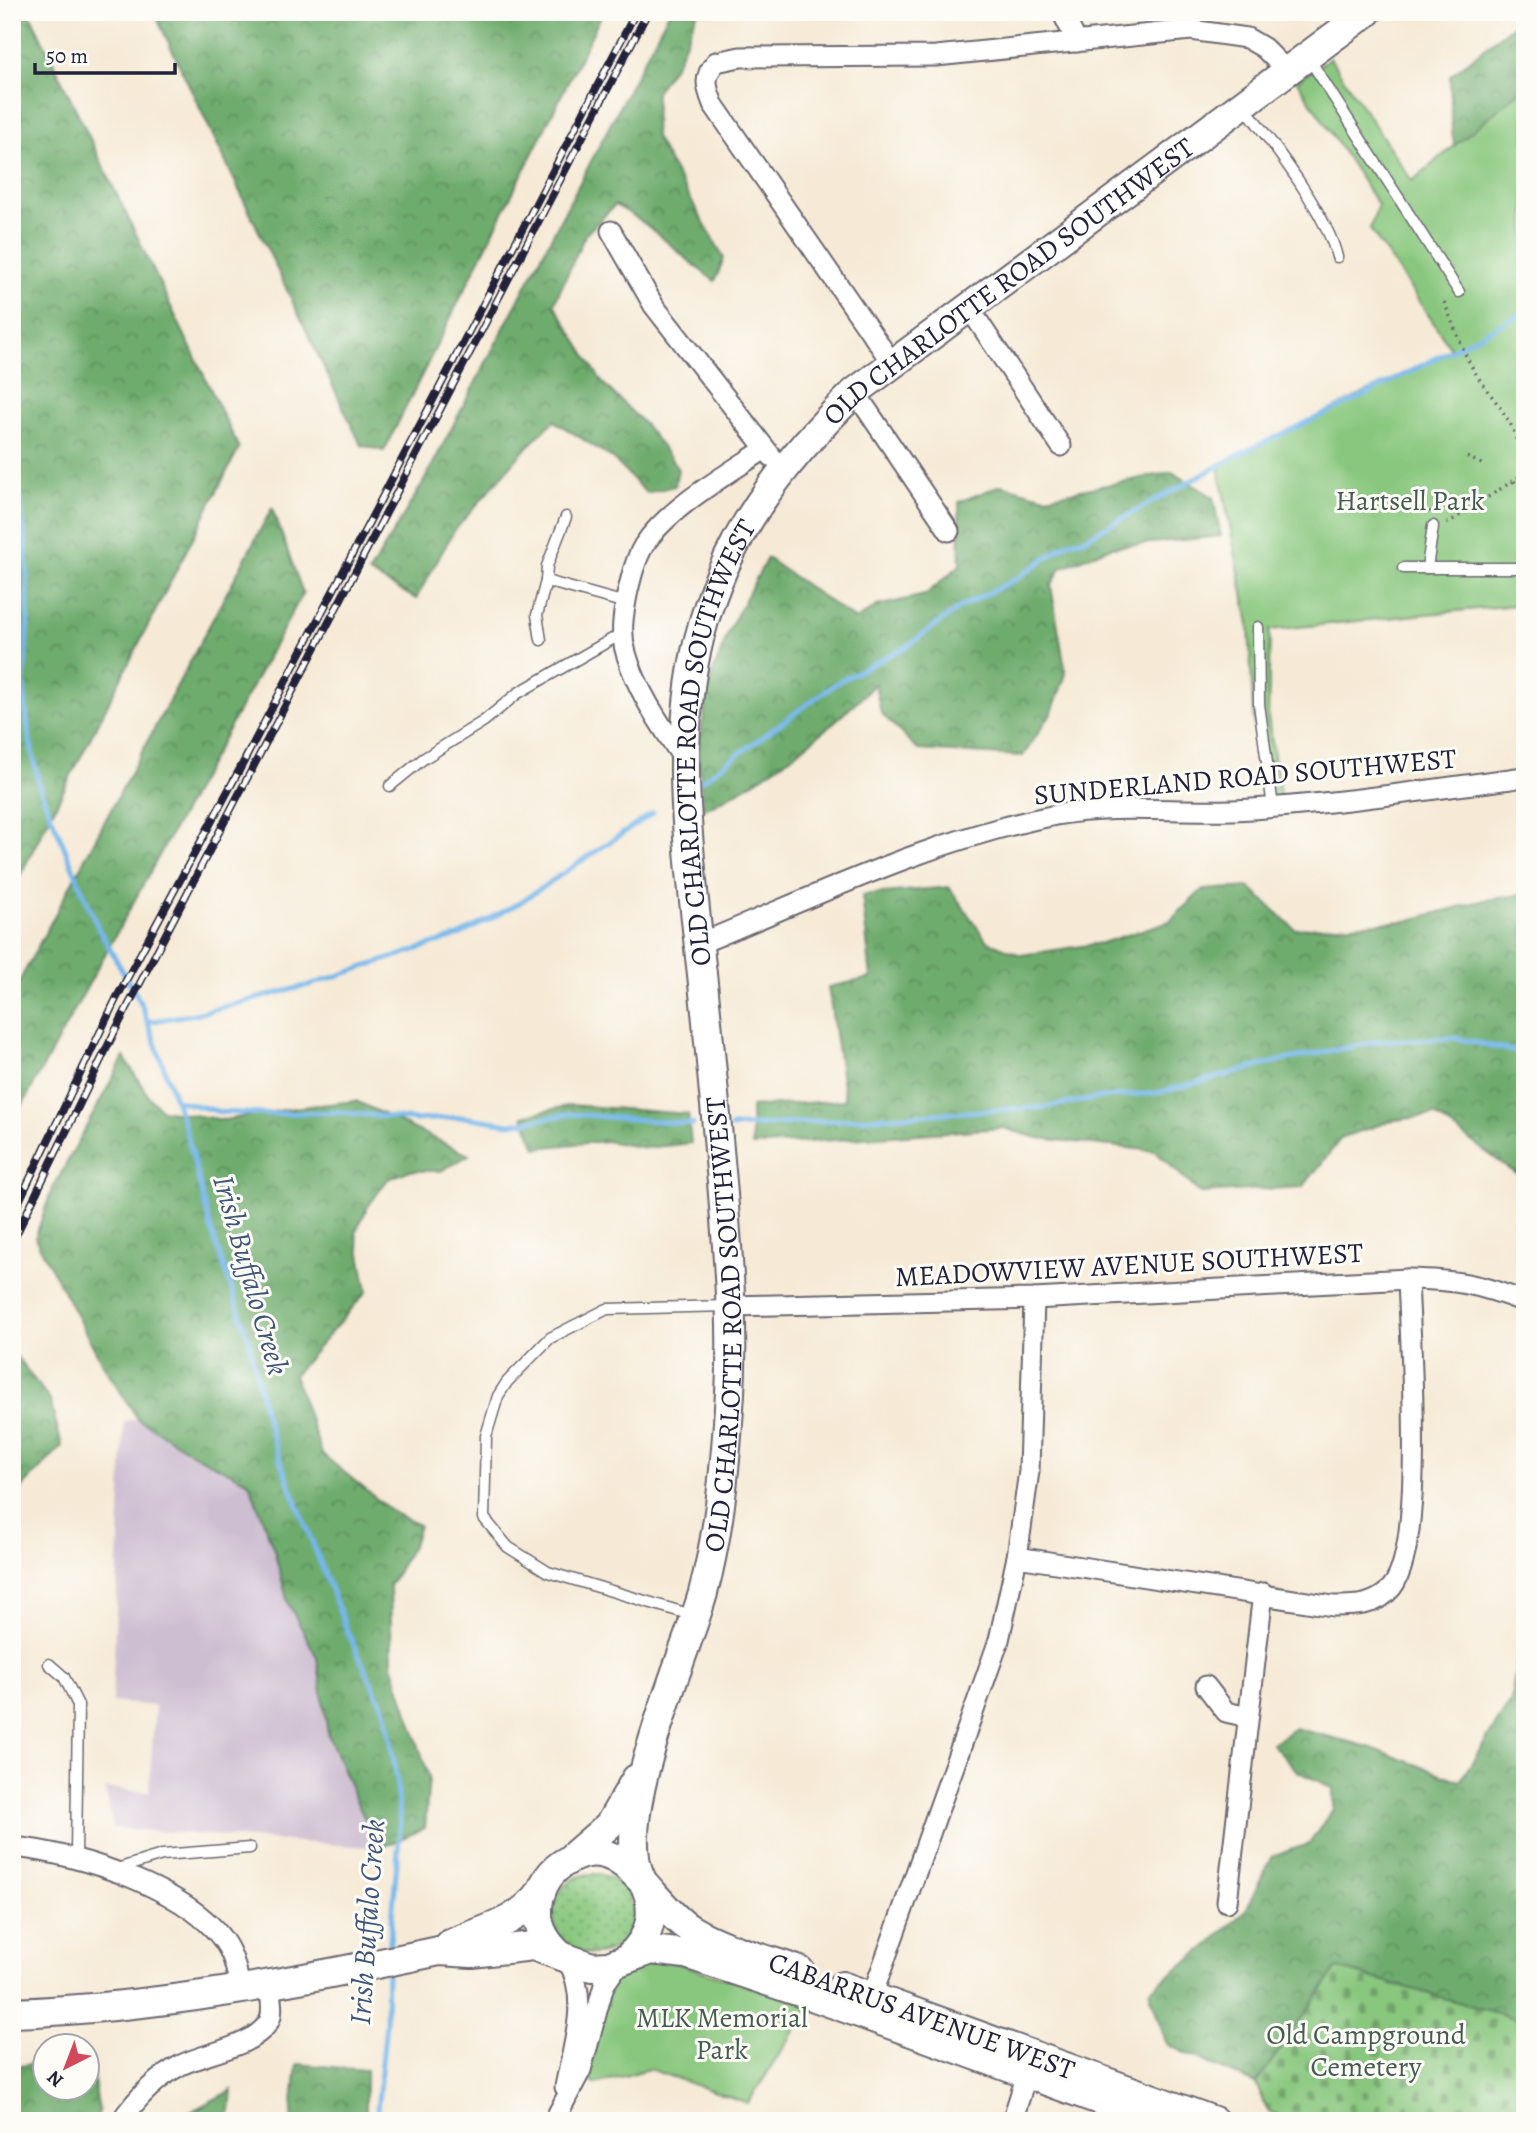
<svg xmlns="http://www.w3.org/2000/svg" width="1537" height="2133" font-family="Alegreya,serif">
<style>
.industrial{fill:#cebed2}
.grass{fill:url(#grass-dots);stroke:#56745c;stroke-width:2}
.forest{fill:url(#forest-crowns);stroke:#486754;stroke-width:2}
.cemetery{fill:url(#cemetery-stones);stroke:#56745c;stroke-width:2}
.park{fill:#89c77e;stroke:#56745c;stroke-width:2}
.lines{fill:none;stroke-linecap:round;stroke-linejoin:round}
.stream{stroke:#76b7eb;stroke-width:5}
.lane-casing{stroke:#6c6871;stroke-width:13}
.street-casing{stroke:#6c6871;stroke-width:23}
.secondary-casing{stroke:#6c6871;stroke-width:32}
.path{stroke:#6c6871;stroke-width:3.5;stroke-dasharray:2 5;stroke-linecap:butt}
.lane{stroke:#fff;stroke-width:10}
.street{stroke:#fff;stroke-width:19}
.secondary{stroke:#fff;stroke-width:28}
.rail-casing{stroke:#22223b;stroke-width:8}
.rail{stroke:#fdfcf7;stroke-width:5;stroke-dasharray:16;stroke-linecap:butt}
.labels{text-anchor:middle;stroke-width:6;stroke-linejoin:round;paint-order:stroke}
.street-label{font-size:28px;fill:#22223b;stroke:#fdfcf7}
.park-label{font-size:28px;fill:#465c52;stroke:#fdfcf7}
.water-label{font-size:30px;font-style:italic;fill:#3f5679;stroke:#fdfcf7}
</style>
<defs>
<pattern id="grass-dots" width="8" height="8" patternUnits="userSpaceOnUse" patternTransform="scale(1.75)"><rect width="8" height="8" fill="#89c77e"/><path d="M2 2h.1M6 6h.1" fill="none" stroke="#70a168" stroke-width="1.8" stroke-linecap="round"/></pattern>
<pattern id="forest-crowns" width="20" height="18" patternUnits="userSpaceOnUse" patternTransform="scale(1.75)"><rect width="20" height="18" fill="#6eac6d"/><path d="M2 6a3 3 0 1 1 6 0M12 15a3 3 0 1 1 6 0" fill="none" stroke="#5a8c5b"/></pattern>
<pattern id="cemetery-stones" width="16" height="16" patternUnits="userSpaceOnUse" patternTransform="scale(1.75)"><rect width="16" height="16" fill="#89c77e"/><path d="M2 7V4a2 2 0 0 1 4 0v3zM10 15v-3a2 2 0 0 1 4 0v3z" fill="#70a168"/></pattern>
</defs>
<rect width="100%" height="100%" fill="#fdfcf7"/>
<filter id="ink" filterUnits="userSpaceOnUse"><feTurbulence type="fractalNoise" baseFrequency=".0143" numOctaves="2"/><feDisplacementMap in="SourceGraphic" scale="14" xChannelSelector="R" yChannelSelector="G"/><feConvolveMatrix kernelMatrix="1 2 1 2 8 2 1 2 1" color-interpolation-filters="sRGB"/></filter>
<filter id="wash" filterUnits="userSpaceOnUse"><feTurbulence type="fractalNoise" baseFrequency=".00686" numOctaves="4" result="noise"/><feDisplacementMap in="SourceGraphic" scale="28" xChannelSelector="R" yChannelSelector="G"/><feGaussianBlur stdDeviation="1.57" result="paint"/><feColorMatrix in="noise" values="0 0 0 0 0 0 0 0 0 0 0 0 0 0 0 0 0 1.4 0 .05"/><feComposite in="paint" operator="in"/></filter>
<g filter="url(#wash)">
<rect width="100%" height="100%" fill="#f6ead6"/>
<path class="industrial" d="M138,1419l59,37 52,26 25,68 14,53 29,54 11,77 29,69 23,45 -267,-20 -8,-40 44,4 6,-86 -43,-4 12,-281z"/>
<circle class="grass" cx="593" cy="1914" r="40"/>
<g class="forest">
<path d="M12,12h17l210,436 -227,443z"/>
<path d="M154,12h449l-219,439 -23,-6z"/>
<path d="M669,12h29l-20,48 -22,32 -1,45 69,121 -9,23c-35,-24 -62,-57 -100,-76l-30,30 -31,69 48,78 43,43 33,43 -3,18 -29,7 -34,-35 -58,-37 -27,26 -73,84 -38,68 -47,-26 55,-92z"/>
<path d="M1525,15v389l-58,-182 -15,-91 -2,-55z"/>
<path d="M1172,472l41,25 8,39 -110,11 -50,21 -10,18 15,88 -14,38 -29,44 -105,-6 -37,-37 -6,-29c-50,50 -109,95 -172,126l-5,-62 13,-71 19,-49 37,-70 89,62 21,-14 48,-11 35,-30 -1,-63 42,-17 45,12z"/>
<path d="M272,508l31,85 -291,531v-129z"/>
<path d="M949,887l38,54 34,14 81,-12 68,-22 32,-31 47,-3 46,42 111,-8 79,-21 40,-6v286l-90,-65 -40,5 -53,17 -39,50 -103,6 -45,-42 -117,-13 -35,-10 -251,18 -1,-39 94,-7 -17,-113 43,-9 -9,-83z"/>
<path d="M124,1057l25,40 13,13 62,10 77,-13 55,-6 113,54 -28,16h-33l-20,8 -21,29 -11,24 11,59 -73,84 28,79 72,59 25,12 -5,17 -24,43 2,79 37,113 -4,51 -45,20 -23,-45 -29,-69 -11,-77 -29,-54 -14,-53 -25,-68 -52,-26 -59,-37 -36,-56 -67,-125 16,-46z"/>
<path d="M571,1105l117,9 3,29 -45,5 -40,-7 -70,7 -13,-32z"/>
<path d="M17,1357l33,43 12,46 -50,52v-140z"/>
<path d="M1525,1607v414l-188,-53 -81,116 -89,-39 -18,-55 56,-42 41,-38 26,-54 37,-12 24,-35v-21l-36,-17 -25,-27 23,-16 74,19 91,34 51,-80z"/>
<path d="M88,2055h2l9,57 -4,9h-83v-54l33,-5 1,26h42z"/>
<path d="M297,2064l69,6v51h-75z"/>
<path d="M232,2090l-3,31h-56z"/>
</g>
<path class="cemetery" d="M1337,1968l188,53v100h-233l-24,-10 -12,-27z"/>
<g class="park">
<path d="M1330,58l82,123 113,-94v517l-255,26 -2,88 13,81 -17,1 -11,-88 -4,-88 -31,-159 234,-115 -82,-121 8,-24 -81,-124z"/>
<path d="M663,1959l148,46 -63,98 -99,-34 -54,15 -8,-9 24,-90 10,-13z"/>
</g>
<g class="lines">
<g class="stream">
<path d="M12,451l14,91 2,75 -4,68 4,47 12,57 58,139 43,75 45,127 24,96 38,111 18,81 15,45 67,170 38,80 11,66 3,48 -11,126"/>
<path d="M701,781l140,-101 65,-33 53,-39 59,-30 51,-36 13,-2 162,-88 117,-55 164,-85"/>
<path d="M147,1022l53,-9 113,-29 145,-48 61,-33 134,-90"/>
<path d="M175,1100l46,12 44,2 76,-2 75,8 48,-3 46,7 62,-10 121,10"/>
<path d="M731,1127l315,-20 59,-10 52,-4 122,-32 101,-20 76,-3 69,16"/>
<path d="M376,2121l10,-98 1,-53"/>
</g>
</g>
</g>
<g filter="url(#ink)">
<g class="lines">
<defs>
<g id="lane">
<path d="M1308,57l151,235"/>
<path d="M1244,106c27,36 83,107 93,151"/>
<path d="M1403,568h122"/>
<path d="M1427,568l6,-42"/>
<path d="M546,581l1,-15 19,-49"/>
<path d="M1258,627l1,77 14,103"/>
<path d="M541,640l-4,-25 9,-34 80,22"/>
<path d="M390,786l33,-27 61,-38 34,-28 103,-59"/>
<path d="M695,1616l-147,-44 -40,-25 -24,-29 2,-82 12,-40 9,-14 43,-44 57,-29 121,-3"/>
<path d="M49,1664l15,13 14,28 -2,152"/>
<path d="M117,1869l45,-14 88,-7"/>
</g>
<g id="street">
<path d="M1062,12l15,30"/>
<path d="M611,231l43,75 118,151"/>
<path d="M968,306l93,140"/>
<path d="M892,363l-179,-259c-7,-18 -10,-27 3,-42l24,-5 196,-1 255,-26 56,8 17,10 23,23"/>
<path d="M855,392l94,139"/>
<path d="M685,761c-22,-33 -48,-69 -59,-108 -6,-20 -3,-37 1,-58 4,-17 8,-35 17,-50 25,-38 84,-71 121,-96"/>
<path d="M699,944c117,-48 233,-105 357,-129 64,-12 131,-1 196,-6 91,-6 182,-20 273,-32"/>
<path d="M733,1306l301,-7 374,-20c48,1 72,5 117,23"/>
<path d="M1017,1557l316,49c23,0 44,0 59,-19 34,-43 18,-247 16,-308"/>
<path d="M1206,1686l20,26 22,5"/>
<path d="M12,1847c63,5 192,45 219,107 5,11 7,25 10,37"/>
<path d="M1227,1902l36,-309"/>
<path d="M872,1996l127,-356 18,-83 12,-86 5,-172"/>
<path d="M565,2087c8,-42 25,-87 3,-126"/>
<path d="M121,2121c16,-23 35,-43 60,-56 26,-13 70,-17 87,-42 7,-10 2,-27 1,-38"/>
<path d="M554,2121l27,-51 23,-85 16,-23"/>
<path d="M1012,2121l19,-59"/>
</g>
<g id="secondary">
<path d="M572,1857l37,-32 27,-46"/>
<path id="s1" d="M641,1878c-30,-61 44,-220 62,-285 16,-60 22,-124 26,-185 6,-76 -1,-151 -7,-226 -7,-75 -13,-150 -22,-225 -11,-106 -27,-214 -1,-318 26,-103 82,-175 156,-247l512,-380"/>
<path d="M450,1944c34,-15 67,-20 91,-52"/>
<path d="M561,1956c-14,-12 -24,-28 -23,-46 0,-18 9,-36 24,-46 59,-41 87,40 128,65 33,20 74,29 110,42"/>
<path d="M628,1957c22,-18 29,-45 17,-72"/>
<path d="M842,1986l372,135"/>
<path d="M12,2013c145,-5 285,-32 427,-62l33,2 61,-7 59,21 16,-1 43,-16 35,4 129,43 342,124"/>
</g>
</defs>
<use href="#lane" class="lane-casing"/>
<use href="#street" class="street-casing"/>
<use href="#secondary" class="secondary-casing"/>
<g class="path">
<path d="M1444,302c8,19 15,38 23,56 25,49 52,54 55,117l-77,50"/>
<path d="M1467,457l19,9"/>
<path d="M1514,481l11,12"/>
<path d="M1412,500l11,3 8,10"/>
</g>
<use href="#lane" class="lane"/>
<use href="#street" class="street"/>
<use href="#secondary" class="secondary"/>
<defs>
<g id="rail">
<path d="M12,1216l104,-217 126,-234 394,-753"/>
<path d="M12,1243l103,-212 533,-1019"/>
</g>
</defs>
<use href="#rail" class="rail-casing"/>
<use href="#rail" class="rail"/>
</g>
</g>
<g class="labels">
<g class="street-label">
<text dy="10" stroke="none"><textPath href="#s1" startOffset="1741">OLD CHARLOTTE ROAD SOUTHWEST</textPath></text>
<text dy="10" stroke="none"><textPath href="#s1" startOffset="1155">OLD CHARLOTTE ROAD SOUTHWEST</textPath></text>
<text transform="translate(1245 776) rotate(-5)" y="10">SUNDERLAND ROAD SOUTHWEST</text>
<text transform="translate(1129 1264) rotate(-3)" y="10">MEADOWVIEW AVENUE SOUTHWEST</text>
<text dy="10" stroke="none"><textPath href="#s1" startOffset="567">OLD CHARLOTTE ROAD SOUTHWEST</textPath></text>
<text transform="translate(922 2015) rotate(20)" y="10">CABARRUS AVENUE WEST</text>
</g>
<g class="park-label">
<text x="1410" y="510">Hartsell Park</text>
<text x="722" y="2027">MLK Memorial<tspan x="722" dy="32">Park</tspan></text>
<text x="1366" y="2044">Old Campground<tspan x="1366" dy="32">Cemetery</tspan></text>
</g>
<g class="water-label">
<text transform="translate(251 1275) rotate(74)" y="10">Irish Buffalo Creek</text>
<text transform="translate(367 1922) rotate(-86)" y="10">Irish Buffalo Creek</text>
</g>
</g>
<rect width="1537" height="2133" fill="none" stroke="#fdfcf7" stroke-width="42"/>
<g transform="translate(66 2067) rotate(222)"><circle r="33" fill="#fdfcf7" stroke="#a5a5ac" stroke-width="2"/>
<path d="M0-5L12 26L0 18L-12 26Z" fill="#d1495b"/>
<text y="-10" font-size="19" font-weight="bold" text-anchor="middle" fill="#22223b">N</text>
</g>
<path d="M35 63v10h140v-10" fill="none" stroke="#22223b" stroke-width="3.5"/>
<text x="46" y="63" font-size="21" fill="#22223b" stroke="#fdfcf7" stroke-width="5" paint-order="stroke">50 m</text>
</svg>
